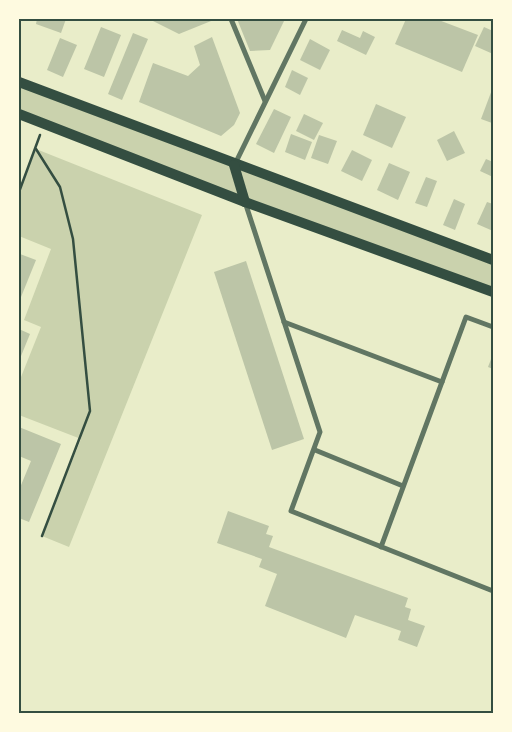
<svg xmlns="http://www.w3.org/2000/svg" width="512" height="732" font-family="'Work Sans',sans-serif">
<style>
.green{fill:#cad2ad}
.building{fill:#bcc5a7}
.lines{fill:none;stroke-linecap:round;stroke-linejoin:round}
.path{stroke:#344e41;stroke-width:2.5}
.minor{stroke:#617663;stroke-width:5}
.secondary{stroke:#344e41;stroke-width:10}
.neatline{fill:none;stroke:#344e41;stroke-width:2}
</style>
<rect width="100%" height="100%" fill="#e9edc9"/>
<g class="green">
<path d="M19,82l474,178v32l-474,-178z"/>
<path d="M36,149l166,66 -133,332 -27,-11 39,-97 -62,-24v-33l22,-55 -17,-7 27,-71 -32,-13v-44z"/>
</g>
<g class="building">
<path d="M37,19h29l-5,14 -25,-9z"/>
<path d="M149,19h67l-37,15z"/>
<path d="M237,19h48l-15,31 -20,1z"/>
<path d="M406,19h30l42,16 -16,37 -67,-28z"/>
<path d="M101,27l20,8 -17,42 -20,-8z"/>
<path d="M484,27l9,4v23l-18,-8z"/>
<path d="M342,30l18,8 3,-7 12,6 -9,18 -29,-14z"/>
<path d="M133,33l15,6 -26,61 -14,-6z"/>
<path d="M212,37l28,76 -6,12 -13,11 -82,-34 14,-39 35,13 12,-11 -6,-19z"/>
<path d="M60,38l17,7 -14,32 -16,-7z"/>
<path d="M310,39l20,11 -10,20 -20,-10z"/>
<path d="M292,70l16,8 -8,17 -15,-8z"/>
<path d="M493,87v32l-1,4 -11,-4z"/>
<path d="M376,104l30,13 -14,31 -29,-13z"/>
<path d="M274,109l17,8 -17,36 -18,-9z"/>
<path d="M304,114l19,9 -9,17 -18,-9z"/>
<path d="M454,131l11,22 -18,8 -10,-21z"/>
<path d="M291,134l21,8 -7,18 -20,-8z"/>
<path d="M319,135l18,6 -9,23 -17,-6z"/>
<path d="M352,150l20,10 -10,21 -21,-10z"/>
<path d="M486,159l7,3v15l-13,-6z"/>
<path d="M389,163l21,9 -12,28 -21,-10z"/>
<path d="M426,177l11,4 -10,26 -12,-4z"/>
<path d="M454,199l11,5 -10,26 -12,-5z"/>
<path d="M487,202l6,2v27l-16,-7z"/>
<path d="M20,254l16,6 -17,42v-44z"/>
<path d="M246,261l58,178 -32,11 -58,-178z"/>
<path d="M19,329l11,5 -11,27z"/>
<path d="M493,354v15l-5,-2z"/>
<path d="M19,427l42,17 -32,78 -10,-4v-28l12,-29 -12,-5z"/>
<path d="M228,511l41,15 -3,8 7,2 -4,11 139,51 -3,9 6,2 -3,11 17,6 -8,21 -19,-7 3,-9 -46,-16 -9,23 -81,-32 12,-32 -18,-7 3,-8 -45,-16z"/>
</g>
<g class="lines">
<g class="path">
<path d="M36,149l24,38 13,52 17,172 -48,125"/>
<path d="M19,192l21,-57"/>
</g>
<g class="minor">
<path d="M231,19l34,82"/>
<path d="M235,164l71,-145"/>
<path d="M245,202l75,230 -29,79 202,80"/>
<path d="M284,322l158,60"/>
<path d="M315,450l88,36"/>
<path d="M381,547l85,-230 27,10"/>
</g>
<g class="secondary">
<path d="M19,82l474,178"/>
<path d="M19,114l226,88 248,90"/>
<path d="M234,165l11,37"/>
</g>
</g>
<rect width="512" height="732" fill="none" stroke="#fefae0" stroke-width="40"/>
<rect x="20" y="20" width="472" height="692" class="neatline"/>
</svg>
